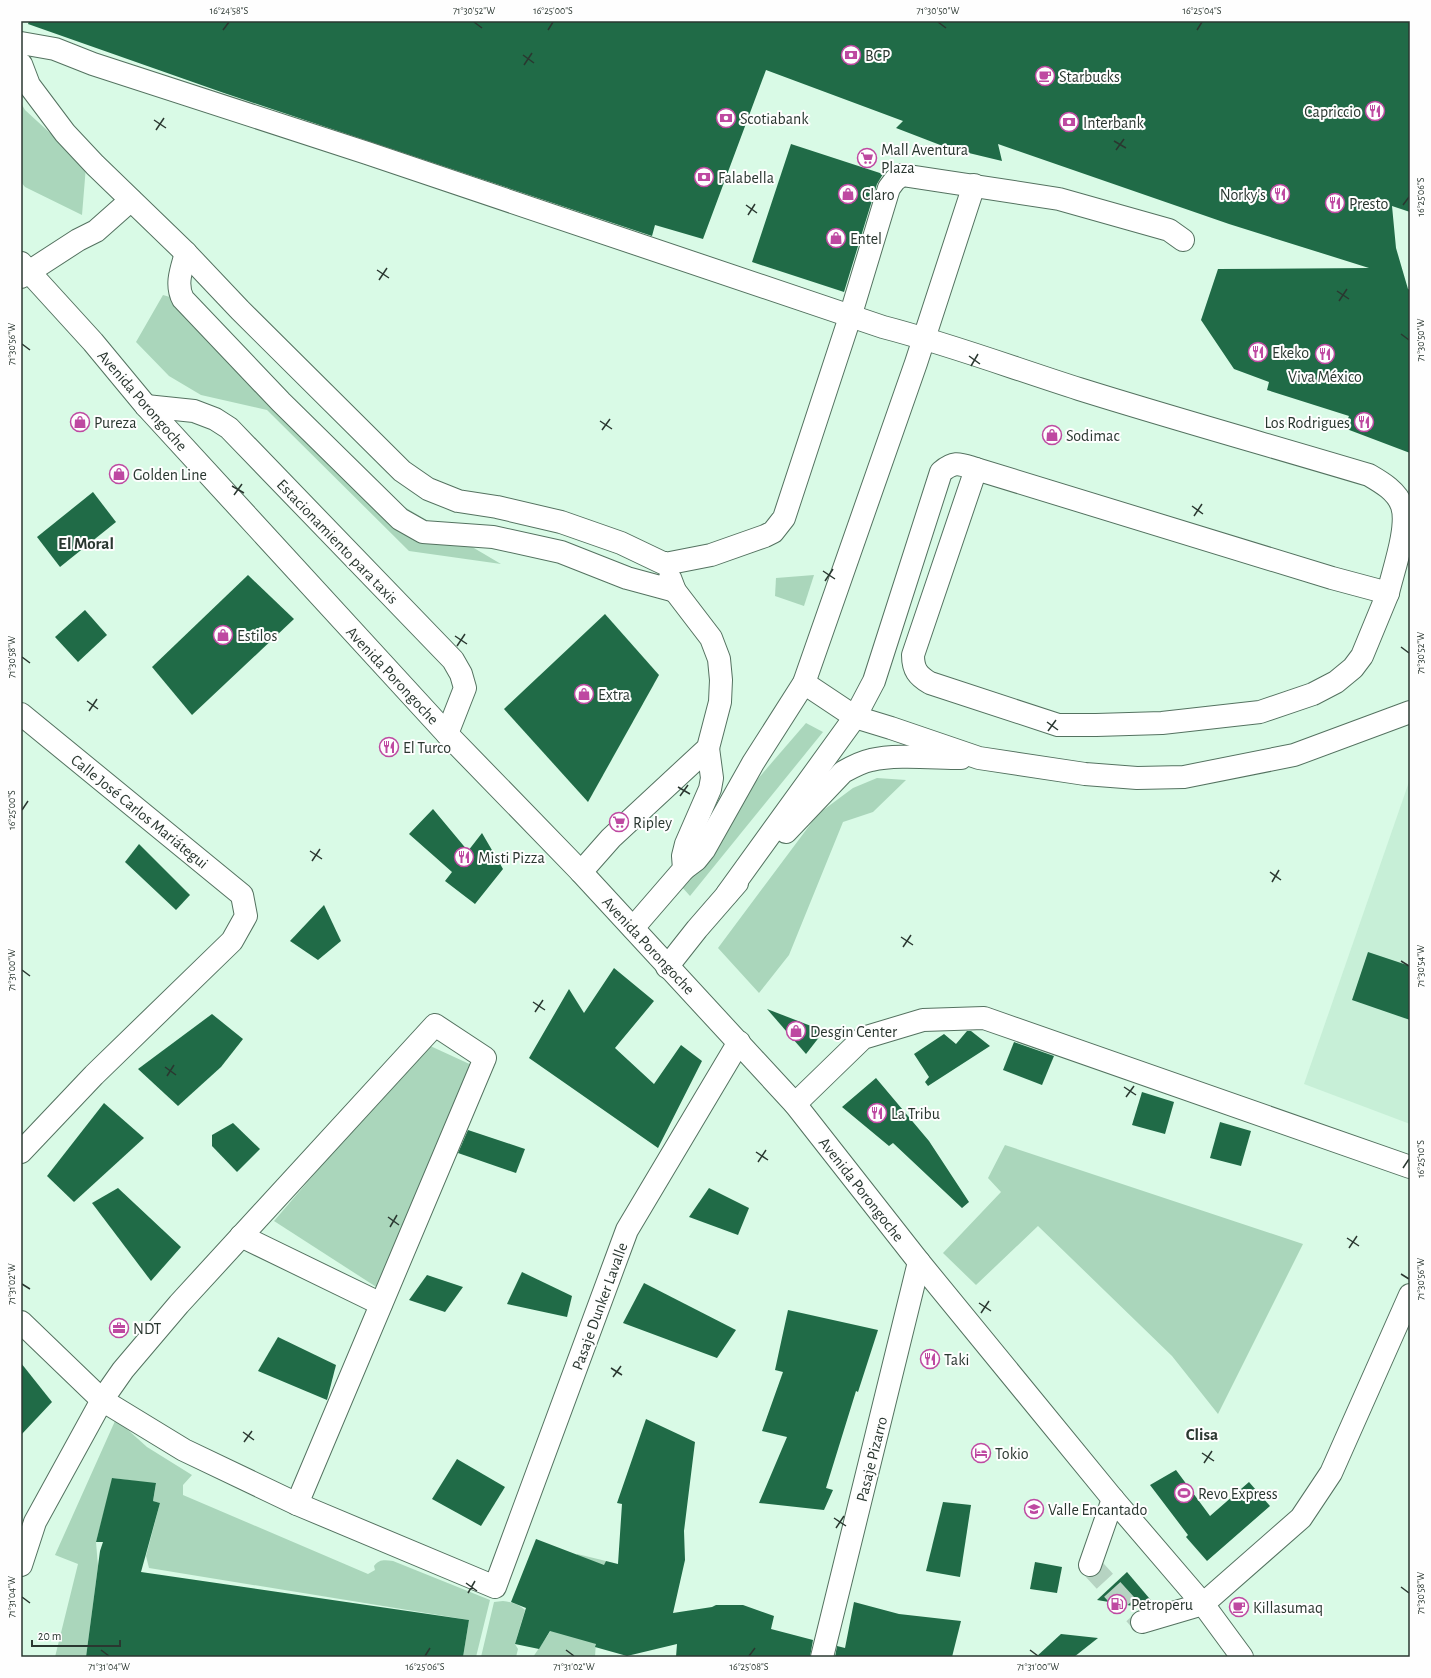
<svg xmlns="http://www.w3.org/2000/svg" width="1431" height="1678" font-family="'Alegreya Sans',sans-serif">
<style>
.built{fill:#c7efd7}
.green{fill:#aad6bb}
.building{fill:#206b47}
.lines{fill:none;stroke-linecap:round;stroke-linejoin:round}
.minor-tunnel{stroke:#b6d3c2;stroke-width:22;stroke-dasharray:22 11;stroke-linecap:butt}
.minor-casing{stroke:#547260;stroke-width:24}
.major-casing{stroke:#547260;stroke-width:24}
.minor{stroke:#fff;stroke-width:22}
.major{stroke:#fff;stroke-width:22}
.ticks{fill:none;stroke:#2a3730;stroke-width:1.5}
.labels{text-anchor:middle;stroke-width:4;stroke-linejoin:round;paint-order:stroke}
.poi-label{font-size:16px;fill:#2a3730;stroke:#fefefe;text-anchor:start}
.street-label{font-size:16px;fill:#2a3730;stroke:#fefefe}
.neighbourhood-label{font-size:17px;font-weight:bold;fill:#2a3730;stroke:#fefefe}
.neatline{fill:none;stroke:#2a3730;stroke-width:1.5}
.ticks-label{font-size:10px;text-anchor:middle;fill:#2a3730}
</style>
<rect width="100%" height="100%" fill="#d9fae6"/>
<path class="built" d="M1410,779v345l-106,-40z"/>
<g class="green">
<path d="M21,103l4,7 61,56 -4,49 -57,-28 -4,-5z"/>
<path d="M163,295l42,12 169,182 127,75 -92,-13 -142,-141 -66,-15 -32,-19 -33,-34z"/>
<path d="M814,575l-10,31 -29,-10 1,-18z"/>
<path d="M806,723l17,9 -133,164 -17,-19z"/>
<path d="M877,778l29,2 -33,32 -30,10 -54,133 -30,38 -41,-45 100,-134 35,-26z"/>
<path d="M426,1044l50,23 -95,223 -107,-69z"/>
<path d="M1005,1145l298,99 -85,170 -46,-58 -134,-130 -62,59 -33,-32 58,-61 -13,-14z"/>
<path d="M115,1421h3l29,26 45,28 -9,10v10l185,79 7,-4 -1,-4c5,-7 11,-6 19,-5l97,39 -14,57h-13l6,-37 -320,-52 -3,-12 14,-53 -7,-2 3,-17 -43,-6 -17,64 2,24 -12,91h-31l23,-93 -23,-9z"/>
<path d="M577,1554l29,7 -6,17 -5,79h-62l25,-37z"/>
<path d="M503,1601c9,1 15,3 22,9l-10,34 3,5 -2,8h-35l13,-55z"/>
</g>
<g class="building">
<path d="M29,21h1381v191l-18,-6 4,42 12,41 2,1v163l-66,-25 5,-12 -82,-26 2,-8 -35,-13 -33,-49 17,-51 151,-1 -140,-44 -231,-80 4,17 -54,-13 -52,-20 7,-7 -137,-51 -63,169 -48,-14 -3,11 -428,-143 -196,-69z"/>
<path d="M791,144l92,30 -6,10 -33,108 -92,-30z"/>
<path d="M93,492l23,30 -56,45 -23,-30z"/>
<path d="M248,575l46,44 -102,96 -40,-48z"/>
<path d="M85,610l22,25 -29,27 -23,-25z"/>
<path d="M605,614l54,61 -71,127 -84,-93z"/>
<path d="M433,809l35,42 14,-18 21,36 -28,35 -30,-23 7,-9 -43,-38z"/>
<path d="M139,844l51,51 -14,15 -51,-48z"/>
<path d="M324,905l17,36 -23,19 -28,-19z"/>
<path d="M1368,952l42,14v54l-58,-20z"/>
<path d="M614,968l40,33 -39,47 39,36 27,-39 21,16 -44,87 -129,-90 40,-69 15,24z"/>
<path d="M767,1009l57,22 -18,23z"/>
<path d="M212,1014l31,25 -22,28 -43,39 -40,-37z"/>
<path d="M967,1031h4l19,15 -62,40 -3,-4 4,-5 -15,-23 30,-20 12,10z"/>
<path d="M1014,1042l40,14 -12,29 -39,-15z"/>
<path d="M876,1078l53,63 40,61 -7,6 -69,-65 -4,3 -47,-39z"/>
<path d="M1142,1092l32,10 -9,32 -33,-9z"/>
<path d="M104,1103l40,35 -70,64 -27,-26z"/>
<path d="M1220,1122l31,9 -10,35 -31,-8z"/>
<path d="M233,1123l27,26 -23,23 -25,-26v-11z"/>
<path d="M468,1130l57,19 -9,24 -58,-20z"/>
<path d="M118,1188l63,59 -30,34 -59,-78z"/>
<path d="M709,1188l40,20 -11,27 -49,-18z"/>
<path d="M522,1272l50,24 -5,21 -60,-13z"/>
<path d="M427,1275l36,12 -18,25 -36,-12z"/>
<path d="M644,1283l92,47 -19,28 -94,-35z"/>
<path d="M788,1310l90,20 -20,62 -2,-1 -30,97 7,2 -9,20 -65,-7 28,-66 -25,-6 21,-59 -8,-2z"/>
<path d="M278,1337l58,28 -9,35 -69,-29z"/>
<path d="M21,1363l31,39 -31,33z"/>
<path d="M646,1419l49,23 -11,89 1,29 -12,53 39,-6 4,-2h27l31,11 -3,13 42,11 -3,17h-134l1,-13 -50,12 -32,-9 1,-3 -46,-13 -11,18 -24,-5 11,-36 -15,-6 25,-63 68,26 2,-4 12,3 4,-60 -5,-1z"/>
<path d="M457,1459l48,28 -24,39 -49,-27z"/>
<path d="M1176,1470l34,46 39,-34 21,24 -63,55 -21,-24 2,-2 -38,-50z"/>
<path d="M112,1478l44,5 -3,18 7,2 -19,69 328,48 -6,37h-377l14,-106 3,-9h-7z"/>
<path d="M943,1502l28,3 -11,72 -34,-6z"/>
<path d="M1035,1562l27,5 -5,26 -27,-4z"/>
<path d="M1127,1572l28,33 -10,3 -48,-8z"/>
<path d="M854,1602l45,12 62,7 -9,36h-117l2,-11 8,2z"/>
<path d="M1061,1634l37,4 -24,19h-38z"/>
</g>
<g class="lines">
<path class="minor-tunnel" d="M1090,1565l52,57"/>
<defs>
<g id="minor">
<path d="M21,43l34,6 38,15 274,89 516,174c66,17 130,41 196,62 96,30 193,57 290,86 12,7 28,16 33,31 7,21 -9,65 -14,87"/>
<path d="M21,64l8,21 36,48 30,32 91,88 54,57 162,161 26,18 30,12 39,6 64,15 60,21 44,21 46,-9 54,-19 8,-4 11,-14 66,-201 39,-129 6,-8 7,-5 157,24 110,31 14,10"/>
<path d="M186,253c-4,15 -11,31 -3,46l98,103 119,117 23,13 70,5 68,15 66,26 48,13"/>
<path d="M21,277l57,-37 18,-9 35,-31"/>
<path d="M146,406l48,5 21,8 14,9 224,232 8,14 4,14 -18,46"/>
<path d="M976,469l356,109 56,15 -26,63 -9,12 -17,14 -23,12 -53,18 -98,11 -66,2h-38l-128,-42c-12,-7 -17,-13 -17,-28z"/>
<path d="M804,683l51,34 36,11 88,30 106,16 52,4 47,-1 110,-22 116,-43"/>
<path d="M21,714l221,181 4,21 -14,25 -138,134 -73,77"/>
<path d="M786,832l57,-60c9,-5 18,-10 28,-12 24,-6 64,-2 90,-2"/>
<path d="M684,869l12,-9 8,-10 49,-87 51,-80 112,-320 58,-178"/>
<path d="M581,872l30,-34 97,-90 12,-46 1,-22 -2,-21 -8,-21 -36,-47 -5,-13"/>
<path d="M727,894l128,-177 19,-36 67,-209c14,-12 19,-8 35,-3"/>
<path d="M633,928l51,-59 -1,-13 3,-12 24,-55 2,-11 -4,-30"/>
<path d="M667,967l30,-38 40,-46"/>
<path d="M795,1104l68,-66 60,-18 61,-2 426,149"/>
<path d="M241,1236l140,68"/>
<path d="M21,1322l81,78 82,50 113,54 198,83 132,-357 112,-188"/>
<path d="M21,1565l14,-43 67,-122 21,-30 56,-66 256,-279 50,33 -188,446"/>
<path d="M1090,1565l23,-66"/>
<path d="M1142,1622l61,-18 98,-86 30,-45 79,-178"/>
<path d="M822,1657l97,-395"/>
</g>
<path id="major" d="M21,263l72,79 53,64 301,328 134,138 214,232 124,158 194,237 90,105 39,53"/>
</defs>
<use href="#minor" class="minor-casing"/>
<use href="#major" class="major-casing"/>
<use href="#minor" class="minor"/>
<use href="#major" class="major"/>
</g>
<path class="ticks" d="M474,22l8,6M938,22l8,6M223,30l6,-8M548,30l5,-8M1197,30l5,-8M523,55l11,8M524,65l8,-12M154,120l12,8M156,130l8,-12M1114,141l12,7M1116,150l8,-11M746,205l11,8M1403,205l6,-8M748,215l7,-11M377,270l12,8M379,280l8,-12M1337,291l12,8M1339,301l8,-12M1401,334l8,6M22,344l8,6M969,356l11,8M971,366l7,-12M600,421l12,8M602,430l8,-11M232,486l12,7M234,495l8,-11M1192,506l11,8M1194,516l8,-12M823,571l12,8M825,581l8,-12M455,636l12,8M457,646l8,-12M1401,647l8,6M22,657l8,6M87,701l11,8M89,711l8,-12M1047,722l11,8M1048,731l8,-11M678,787l12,7M680,796l8,-11M22,810l6,-9M310,851l12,8M312,861l8,-12M1270,872l11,8M1272,882l7,-12M901,937l12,8M903,947l8,-12M1401,961l8,5M22,970l8,6M533,1002l12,8M535,1012l8,-12M165,1067l11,8M167,1076l7,-11M1124,1087l12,8M1126,1097l8,-11M756,1152l12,8M758,1162l8,-12M1403,1168l6,-9M388,1217l11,8M390,1227l7,-12M1347,1238l12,8M1349,1248l8,-12M1401,1274l8,5M22,1284l8,5M979,1303l12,8M981,1313l8,-12M611,1368l11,7M613,1377l8,-11M243,1432l11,8M244,1442l8,-11M1202,1453l12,8M1204,1463l8,-12M834,1518l12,8M836,1528l8,-12M466,1583l11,8M1401,1587l8,6M468,1593l7,-12M22,1597l8,6M101,1650l8,6M566,1650l8,6M1030,1650l8,6M425,1656l5,-8M749,1656l6,-8"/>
<defs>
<symbol id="bank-ring" viewBox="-11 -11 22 22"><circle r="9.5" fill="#fefefe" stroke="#be49a1" stroke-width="1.5"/><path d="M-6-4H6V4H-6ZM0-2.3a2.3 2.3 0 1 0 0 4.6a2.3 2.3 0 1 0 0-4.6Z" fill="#be49a1"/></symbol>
<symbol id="cafe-ring" viewBox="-11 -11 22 22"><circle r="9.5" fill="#fefefe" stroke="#be49a1" stroke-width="1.5"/><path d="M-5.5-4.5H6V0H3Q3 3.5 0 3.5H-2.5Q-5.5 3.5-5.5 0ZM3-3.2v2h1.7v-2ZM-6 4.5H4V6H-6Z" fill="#be49a1"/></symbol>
<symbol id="restaurant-ring" viewBox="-11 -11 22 22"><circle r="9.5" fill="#fefefe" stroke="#be49a1" stroke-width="1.5"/><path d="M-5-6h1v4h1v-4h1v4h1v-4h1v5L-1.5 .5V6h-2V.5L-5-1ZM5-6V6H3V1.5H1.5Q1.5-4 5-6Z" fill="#be49a1"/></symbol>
<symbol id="supermarket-ring" viewBox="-11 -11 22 22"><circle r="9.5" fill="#fefefe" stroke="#be49a1" stroke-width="1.5"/><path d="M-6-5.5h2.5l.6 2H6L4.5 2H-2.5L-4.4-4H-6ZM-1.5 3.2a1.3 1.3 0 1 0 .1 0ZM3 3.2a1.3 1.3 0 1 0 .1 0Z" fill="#be49a1"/></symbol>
<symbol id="shop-ring" viewBox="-11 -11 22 22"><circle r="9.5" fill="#fefefe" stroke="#be49a1" stroke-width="1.5"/><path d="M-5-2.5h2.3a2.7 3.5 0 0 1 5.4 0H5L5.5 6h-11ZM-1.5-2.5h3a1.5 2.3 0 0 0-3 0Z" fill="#be49a1"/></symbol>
<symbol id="office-ring" viewBox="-11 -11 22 22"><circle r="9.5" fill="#fefefe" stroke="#be49a1" stroke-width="1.5"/><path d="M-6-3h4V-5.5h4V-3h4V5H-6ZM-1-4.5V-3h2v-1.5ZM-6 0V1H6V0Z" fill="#be49a1"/></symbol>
<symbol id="hotel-ring" viewBox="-11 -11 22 22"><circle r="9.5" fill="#fefefe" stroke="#be49a1" stroke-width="1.5"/><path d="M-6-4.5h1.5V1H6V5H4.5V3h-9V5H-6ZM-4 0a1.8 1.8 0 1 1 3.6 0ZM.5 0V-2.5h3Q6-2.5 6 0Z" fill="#be49a1"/></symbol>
<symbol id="stadium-ring" viewBox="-11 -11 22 22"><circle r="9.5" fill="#fefefe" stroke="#be49a1" stroke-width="1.5"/><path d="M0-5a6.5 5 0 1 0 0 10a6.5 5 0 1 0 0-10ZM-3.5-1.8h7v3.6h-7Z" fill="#be49a1"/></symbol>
<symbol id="school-ring" viewBox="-11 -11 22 22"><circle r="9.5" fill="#fefefe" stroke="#be49a1" stroke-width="1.5"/><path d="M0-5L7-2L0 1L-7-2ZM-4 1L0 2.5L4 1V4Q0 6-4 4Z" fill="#be49a1"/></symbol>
<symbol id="fuel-ring" viewBox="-11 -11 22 22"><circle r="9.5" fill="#fefefe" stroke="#be49a1" stroke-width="1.5"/><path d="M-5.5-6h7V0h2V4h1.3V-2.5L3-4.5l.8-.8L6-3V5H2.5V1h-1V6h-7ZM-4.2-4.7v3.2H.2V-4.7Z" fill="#be49a1"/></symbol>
</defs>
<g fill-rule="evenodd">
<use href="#bank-ring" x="840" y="44" width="22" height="22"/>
<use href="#cafe-ring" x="1034" y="65" width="22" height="22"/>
<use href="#restaurant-ring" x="1364" y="100" width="22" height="22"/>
<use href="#bank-ring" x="715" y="107" width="22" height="22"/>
<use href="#bank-ring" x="1058" y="111" width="22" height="22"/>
<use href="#supermarket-ring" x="856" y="147" width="22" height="22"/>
<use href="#bank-ring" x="693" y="166" width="22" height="22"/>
<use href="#shop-ring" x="837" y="183" width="22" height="22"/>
<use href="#restaurant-ring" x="1269" y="183" width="22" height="22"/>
<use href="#restaurant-ring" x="1324" y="192" width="22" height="22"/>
<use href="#shop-ring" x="825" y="227" width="22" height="22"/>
<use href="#restaurant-ring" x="1247" y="341" width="22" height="22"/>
<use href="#restaurant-ring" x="1314" y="343" width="22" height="22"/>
<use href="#shop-ring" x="69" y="411" width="22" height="22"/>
<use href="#restaurant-ring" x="1353" y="411" width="22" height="22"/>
<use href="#shop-ring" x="1041" y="424" width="22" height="22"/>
<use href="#shop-ring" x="108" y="463" width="22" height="22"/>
<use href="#shop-ring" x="212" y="624" width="22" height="22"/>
<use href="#shop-ring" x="573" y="683" width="22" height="22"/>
<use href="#restaurant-ring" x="378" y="736" width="22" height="22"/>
<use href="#supermarket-ring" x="608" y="811" width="22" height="22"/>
<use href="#restaurant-ring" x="453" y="846" width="22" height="22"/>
<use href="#shop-ring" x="785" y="1020" width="22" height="22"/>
<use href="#restaurant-ring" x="866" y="1102" width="22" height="22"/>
<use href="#office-ring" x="108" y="1317" width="22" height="22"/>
<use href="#restaurant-ring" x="919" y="1348" width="22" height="22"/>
<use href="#hotel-ring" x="970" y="1442" width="22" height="22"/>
<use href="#stadium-ring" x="1173" y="1482" width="22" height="22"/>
<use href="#school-ring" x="1023" y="1498" width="22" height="22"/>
<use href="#fuel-ring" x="1106" y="1593" width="22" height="22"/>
<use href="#cafe-ring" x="1228" y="1596" width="22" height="22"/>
</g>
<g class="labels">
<g class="poi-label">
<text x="865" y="61">BCP</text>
<text x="1059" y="82">Starbucks</text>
<text x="1361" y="117" text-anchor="end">Capriccio</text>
<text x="740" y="124">Scotiabank</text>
<text x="1083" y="128">Interbank</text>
<text x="881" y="155">Mall Aventura<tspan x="881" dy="18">Plaza</tspan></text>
<text x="718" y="183">Falabella</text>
<text x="862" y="200">Claro</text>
<text x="1266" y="200" text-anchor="end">Norky's</text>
<text x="1349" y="209">Presto</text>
<text x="850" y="244">Entel</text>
<text x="1272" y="358">Ekeko</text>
<text x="1325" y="382" text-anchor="middle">Viva México</text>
<text x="94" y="428">Pureza</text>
<text x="1350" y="428" text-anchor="end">Los Rodrigues</text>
<text x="1066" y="441">Sodimac</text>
<text x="133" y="480">Golden Line</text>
<text x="237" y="641">Estilos</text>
<text x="598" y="700">Extra</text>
<text x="403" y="753">El Turco</text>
<text x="633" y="828">Ripley</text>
<text x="478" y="863">Misti Pizza</text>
<text x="810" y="1037">Desgin Center</text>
<text x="891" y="1119">La Tribu</text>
<text x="133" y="1334">NDT</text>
<text x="944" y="1365">Taki</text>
<text x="995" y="1459">Tokio</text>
<text x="1198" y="1499">Revo Express</text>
<text x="1048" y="1515">Valle Encantado</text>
<text x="1131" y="1610">Petroperu</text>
<text x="1253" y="1613">Killasumaq</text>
</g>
<g class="street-label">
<text transform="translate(143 400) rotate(49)" y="6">Avenida Porongoche</text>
<text transform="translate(338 541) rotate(46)" y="6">Estacionamiento para taxis</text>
<text transform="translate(393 675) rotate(47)" y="6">Avenida Porongoche</text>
<text transform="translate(140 811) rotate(39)" y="6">Calle José Carlos Mariátegui</text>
<text transform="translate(649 945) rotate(47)" y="6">Avenida Porongoche</text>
<text transform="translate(862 1189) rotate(52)" y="6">Avenida Porongoche</text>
<text transform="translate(599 1306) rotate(-70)" y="6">Pasaje Dunker Lavalle</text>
<text transform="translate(871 1459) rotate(-76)" y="6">Pasaje Pizarro</text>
</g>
<g class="neighbourhood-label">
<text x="86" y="549">El Moral</text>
<text x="1202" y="1440">Clisa</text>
</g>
</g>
<rect width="1431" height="1678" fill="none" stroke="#fefefe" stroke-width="44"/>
<path d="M32 1640v6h88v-6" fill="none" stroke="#2a3730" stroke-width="2"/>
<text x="38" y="1640" font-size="12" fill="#2a3730" stroke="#fefefe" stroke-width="3" paint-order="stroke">20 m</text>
<rect x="22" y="22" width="1387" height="1634" class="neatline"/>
<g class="ticks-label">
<text x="229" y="14">16°24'58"S</text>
<text x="474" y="14">71°30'52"W</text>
<text x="553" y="14">16°25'00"S</text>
<text x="938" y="14">71°30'50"W</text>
<text x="1202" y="14">16°25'04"S</text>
<text transform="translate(1420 197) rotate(-90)" y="4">16°25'06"S</text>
<text transform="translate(1420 340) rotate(-90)" y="4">71°30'50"W</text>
<text transform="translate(11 344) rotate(-90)" y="4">71°30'56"W</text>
<text transform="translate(1420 653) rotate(-90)" y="4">71°30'52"W</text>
<text transform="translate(11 657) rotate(-90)" y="4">71°30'58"W</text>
<text transform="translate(11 810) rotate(-90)" y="4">16°25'00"S</text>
<text transform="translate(1420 966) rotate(-90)" y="4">71°30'54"W</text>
<text transform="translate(11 970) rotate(-90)" y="4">71°31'00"W</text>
<text transform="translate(1420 1159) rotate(-90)" y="4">16°25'10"S</text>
<text transform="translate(1420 1279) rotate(-90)" y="4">71°30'56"W</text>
<text transform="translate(11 1284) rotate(-90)" y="4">71°31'02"W</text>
<text transform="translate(1420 1593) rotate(-90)" y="4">71°30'58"W</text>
<text transform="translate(11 1597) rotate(-90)" y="4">71°31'04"W</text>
<text x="109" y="1670">71°31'04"W</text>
<text x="425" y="1670">16°25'06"S</text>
<text x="574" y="1670">71°31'02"W</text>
<text x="749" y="1670">16°25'08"S</text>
<text x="1038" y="1670">71°31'00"W</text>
</g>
</svg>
